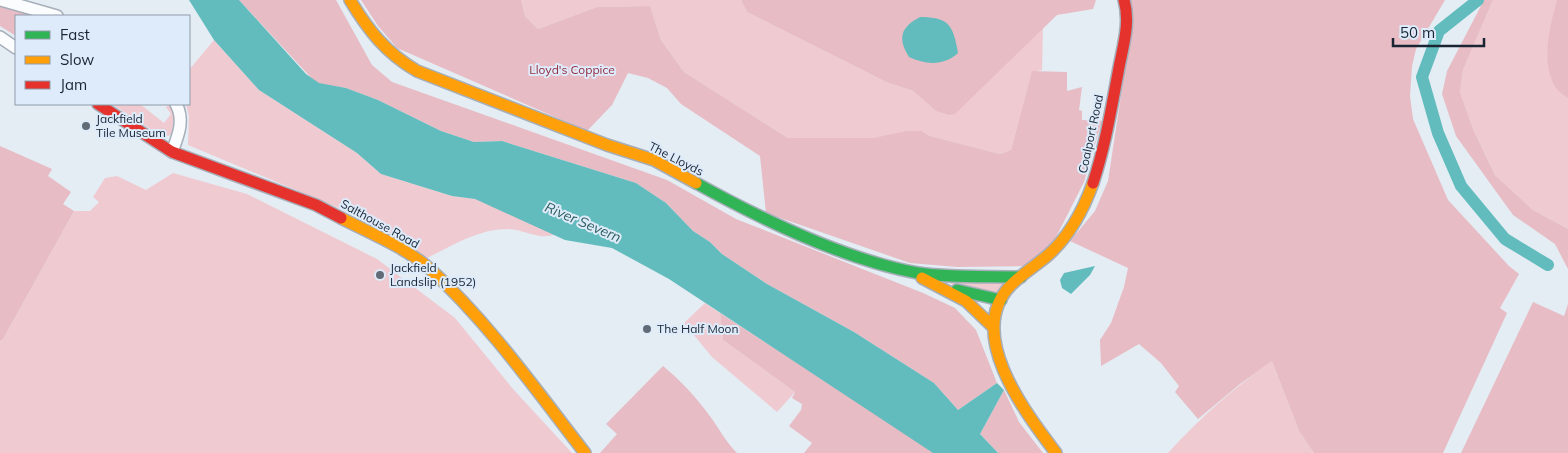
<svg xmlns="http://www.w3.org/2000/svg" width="1568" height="453" font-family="Mulish,sans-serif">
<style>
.green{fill:#f0cad1}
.forest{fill:#e7bcc4}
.water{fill:#62bcbd}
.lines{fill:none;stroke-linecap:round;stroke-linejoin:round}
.canal{stroke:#62bcbd;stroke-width:12}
.street-casing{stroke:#a6aeb9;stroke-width:14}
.fast-casing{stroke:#a6aeb9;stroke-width:14}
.slow-casing{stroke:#a6aeb9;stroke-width:14}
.jam-casing{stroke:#a6aeb9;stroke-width:14}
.street{stroke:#fbfcfd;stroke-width:11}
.fast{stroke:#30b455;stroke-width:11}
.slow{stroke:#ff9f0a;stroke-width:11}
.jam{stroke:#e5322d;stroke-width:11}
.poi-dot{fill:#606b77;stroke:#deebfa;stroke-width:2}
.labels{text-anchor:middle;stroke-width:4;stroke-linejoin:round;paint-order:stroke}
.park-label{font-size:12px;fill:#932f40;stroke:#deebfa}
.poi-label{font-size:12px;fill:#192533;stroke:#deebfa;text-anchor:start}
.street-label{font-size:12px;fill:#192533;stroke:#deebfa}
.water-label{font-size:14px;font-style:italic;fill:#2e5f5e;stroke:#deebfa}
</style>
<rect width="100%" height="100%" fill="#e4ecf4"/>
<g class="green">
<path d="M521,0h220l6,12 139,70 27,9 23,20 19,2 88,-86 -1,43 -10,2 -21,78 -11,4 -70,-18 -10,-5 -47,7h-85l-104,-66 -23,-32 -11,-34 -53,1 -59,22 -13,-13z"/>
<path d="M1493,0h75v229l-35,-19 -38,-35 -22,-46 -13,-37 3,-22z"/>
<path d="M214,40l45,50 98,63 24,21 71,22 23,3 81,35c-18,7 -31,-5 -49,-5 -29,0 -55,17 -80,29l-57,-37 -182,-76 1,-29 -3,-12h3v-34z"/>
<path d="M112,104h28l24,19 7,-9 -5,-7 5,-3 4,10 -4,21 -8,2z"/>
<path d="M173,173l74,21 130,65 78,59 58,71 59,64h-572v-112l3,-2 71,-128h16l9,-9 -6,-5 12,-19 12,-2 29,14z"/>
<path d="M940,280l65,2 -7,10 -43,-7z"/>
<path d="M705,303l15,10 3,27 72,52 -18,20 -65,-55 -28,-34z"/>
<path d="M1272,361l27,70 15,22h-146c33,-36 64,-64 104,-92z"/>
</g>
<g class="forest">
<path d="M239,0h97l36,65 20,17 275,98 69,39 187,74 32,15 21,22 21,53 -39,27 -24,-27 -80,-51 -87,-48 -45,-30 -12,-12 -17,-11 -27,-28 -30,-20 -134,-42 -28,1 -33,-11 -63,-31 -32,-12 -30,-5z"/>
<path d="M361,0h160l4,16 13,13 59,-22 53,-1 11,34 23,32 104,66h85l34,-7h14l9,5 70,18 11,-4 21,-79 35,1v19l15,-4 -3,23 3,1v9l20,1 -18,61 -34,67 -22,17 -71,1 -47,-4 -144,-50 -6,-57 -79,-52 -14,-16 -19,-10 -20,-5 -16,32 -25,26 -190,-83 -19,-22z"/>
<path d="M741,0h355l-3,9 -36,6 -102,99 -6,1 -13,-4 -23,-20 -27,-9 -139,-70z"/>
<path d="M1129,0h316l-29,49 -4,17 -2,30 3,23 35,81 61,66 10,8 -19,34 7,5 -64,140h-129l-15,-22 -27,-70 -32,23 -42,35 -23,-27 4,-6 -18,-23 -22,-19 -38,22 -1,-26 11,-17 13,-36 4,-19 -58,-27 25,-30 13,-30 22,-145z"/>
<path d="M1484,0h9l-30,70 -3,22 13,37 22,46 38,35 35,19v40l-13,-25 -42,-29 -57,-79 -14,-42 5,-23z"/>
<path d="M1557,0h11v98c-4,-3 -9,-6 -12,-10 -16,-25 -6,-62 1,-88z"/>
<path d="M0,3l33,12 -17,1v20l-16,-10z"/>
<path d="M0,146l52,23 -4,7 23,16 -8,12 11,7 -71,128 -3,2z"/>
<path d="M1533,302l31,14 4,-12v149h-107z"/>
<path d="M720,313l204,132 9,8h-129l8,-10 -23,-17 12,-16 1,-6 -10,-6 3,-6 -72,-52z"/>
<path d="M663,366c17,14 33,31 46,49 10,13 16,26 28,38h-137l17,-19 -11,-10z"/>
<path d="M1004,390l15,32 24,31h-45l-18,-19z"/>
</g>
<g class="water">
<path d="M189,0h50l67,74 13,9 27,5 32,12 63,31 33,11 28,-1 134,42 30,20 27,28 17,11 12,12 45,30 87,48 80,51 24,27 39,-27 7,7 -24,44 18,19h-65l-264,-174 -57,-31 -47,-8 -90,-41 -23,-3 -71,-22 -24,-21 -98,-63 -45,-50z"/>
<path d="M920,17c29,0 33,8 38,36 -14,13 -32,12 -49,4 -12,-19 -8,-30 11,-40z"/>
<path d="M1095,266l-5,9 -19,19 -9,-6 -2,-8 4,-7z"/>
</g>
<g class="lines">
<path class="canal" d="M1478,0l-39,31 -17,46 16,56 23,53 44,53 43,26"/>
<defs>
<g id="street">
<path d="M1,0l56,16"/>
<path d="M0,37l16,11"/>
<path d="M172,152c6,-16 13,-32 4,-48"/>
</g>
<g id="fast">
<path d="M696,183c65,36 149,77 222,90 31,5 71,3 103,4"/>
<path d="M957,290l44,10"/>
</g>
<g id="slow">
<path d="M350,0c18,30 36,53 67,71l190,74 47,15 42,23"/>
<path d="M341,218c29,15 64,29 89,51 59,54 106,121 155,184"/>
<path d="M922,278l44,23 27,26"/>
<path d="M1056,453c-31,-41 -92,-120 -45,-168 11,-11 24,-19 36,-29 22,-19 36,-45 46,-73"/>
</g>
<g id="jam">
<path d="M98,104l74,48 144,53 25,13"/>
<path d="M1093,183c12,-36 18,-73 25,-110 4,-24 13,-49 6,-73"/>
</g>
</defs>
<use href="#street" class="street-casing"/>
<use href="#fast" class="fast-casing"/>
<use href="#slow" class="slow-casing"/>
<use href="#jam" class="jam-casing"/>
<use href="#street" class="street"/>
<use href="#fast" class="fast"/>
<use href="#slow" class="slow"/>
<use href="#jam" class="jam"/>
</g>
<g class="poi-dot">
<circle cx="86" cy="126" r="5"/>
<circle cx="380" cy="275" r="5"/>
<circle cx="647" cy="329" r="5"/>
</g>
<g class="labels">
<g class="park-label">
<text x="572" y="74">Lloyd's Coppice</text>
</g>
<g class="poi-label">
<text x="96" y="123">Jackfield<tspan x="96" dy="14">Tile Museum</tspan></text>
<text x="390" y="272">Jackfield<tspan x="390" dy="14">Landslip (1952)</tspan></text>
<text x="657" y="333">The Half Moon</text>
</g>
<g class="street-label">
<text transform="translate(1091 134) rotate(-78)" y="4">Coalport Road</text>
<text transform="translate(676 159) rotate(27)" y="4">The Lloyds</text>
<text transform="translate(380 224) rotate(29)" y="4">Salthouse Road</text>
</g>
<g class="water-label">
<text transform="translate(583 222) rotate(23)" y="5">River Severn</text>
</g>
</g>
<rect x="15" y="15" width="175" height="90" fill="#deebfa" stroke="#8f9caa"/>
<rect x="25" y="31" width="25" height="8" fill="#30b455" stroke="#8f9caa"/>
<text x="60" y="40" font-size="15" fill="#192533">Fast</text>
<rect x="25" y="56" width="25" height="8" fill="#ff9f0a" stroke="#8f9caa"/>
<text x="60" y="65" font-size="15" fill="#192533">Slow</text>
<rect x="25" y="81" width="25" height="8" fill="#e5322d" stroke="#8f9caa"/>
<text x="60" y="90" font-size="15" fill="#192533">Jam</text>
<path d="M1393 38v8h91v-8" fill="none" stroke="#192533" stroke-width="2.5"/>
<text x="1400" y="38" font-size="15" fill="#192533" stroke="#deebfa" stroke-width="4" paint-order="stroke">50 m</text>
</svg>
